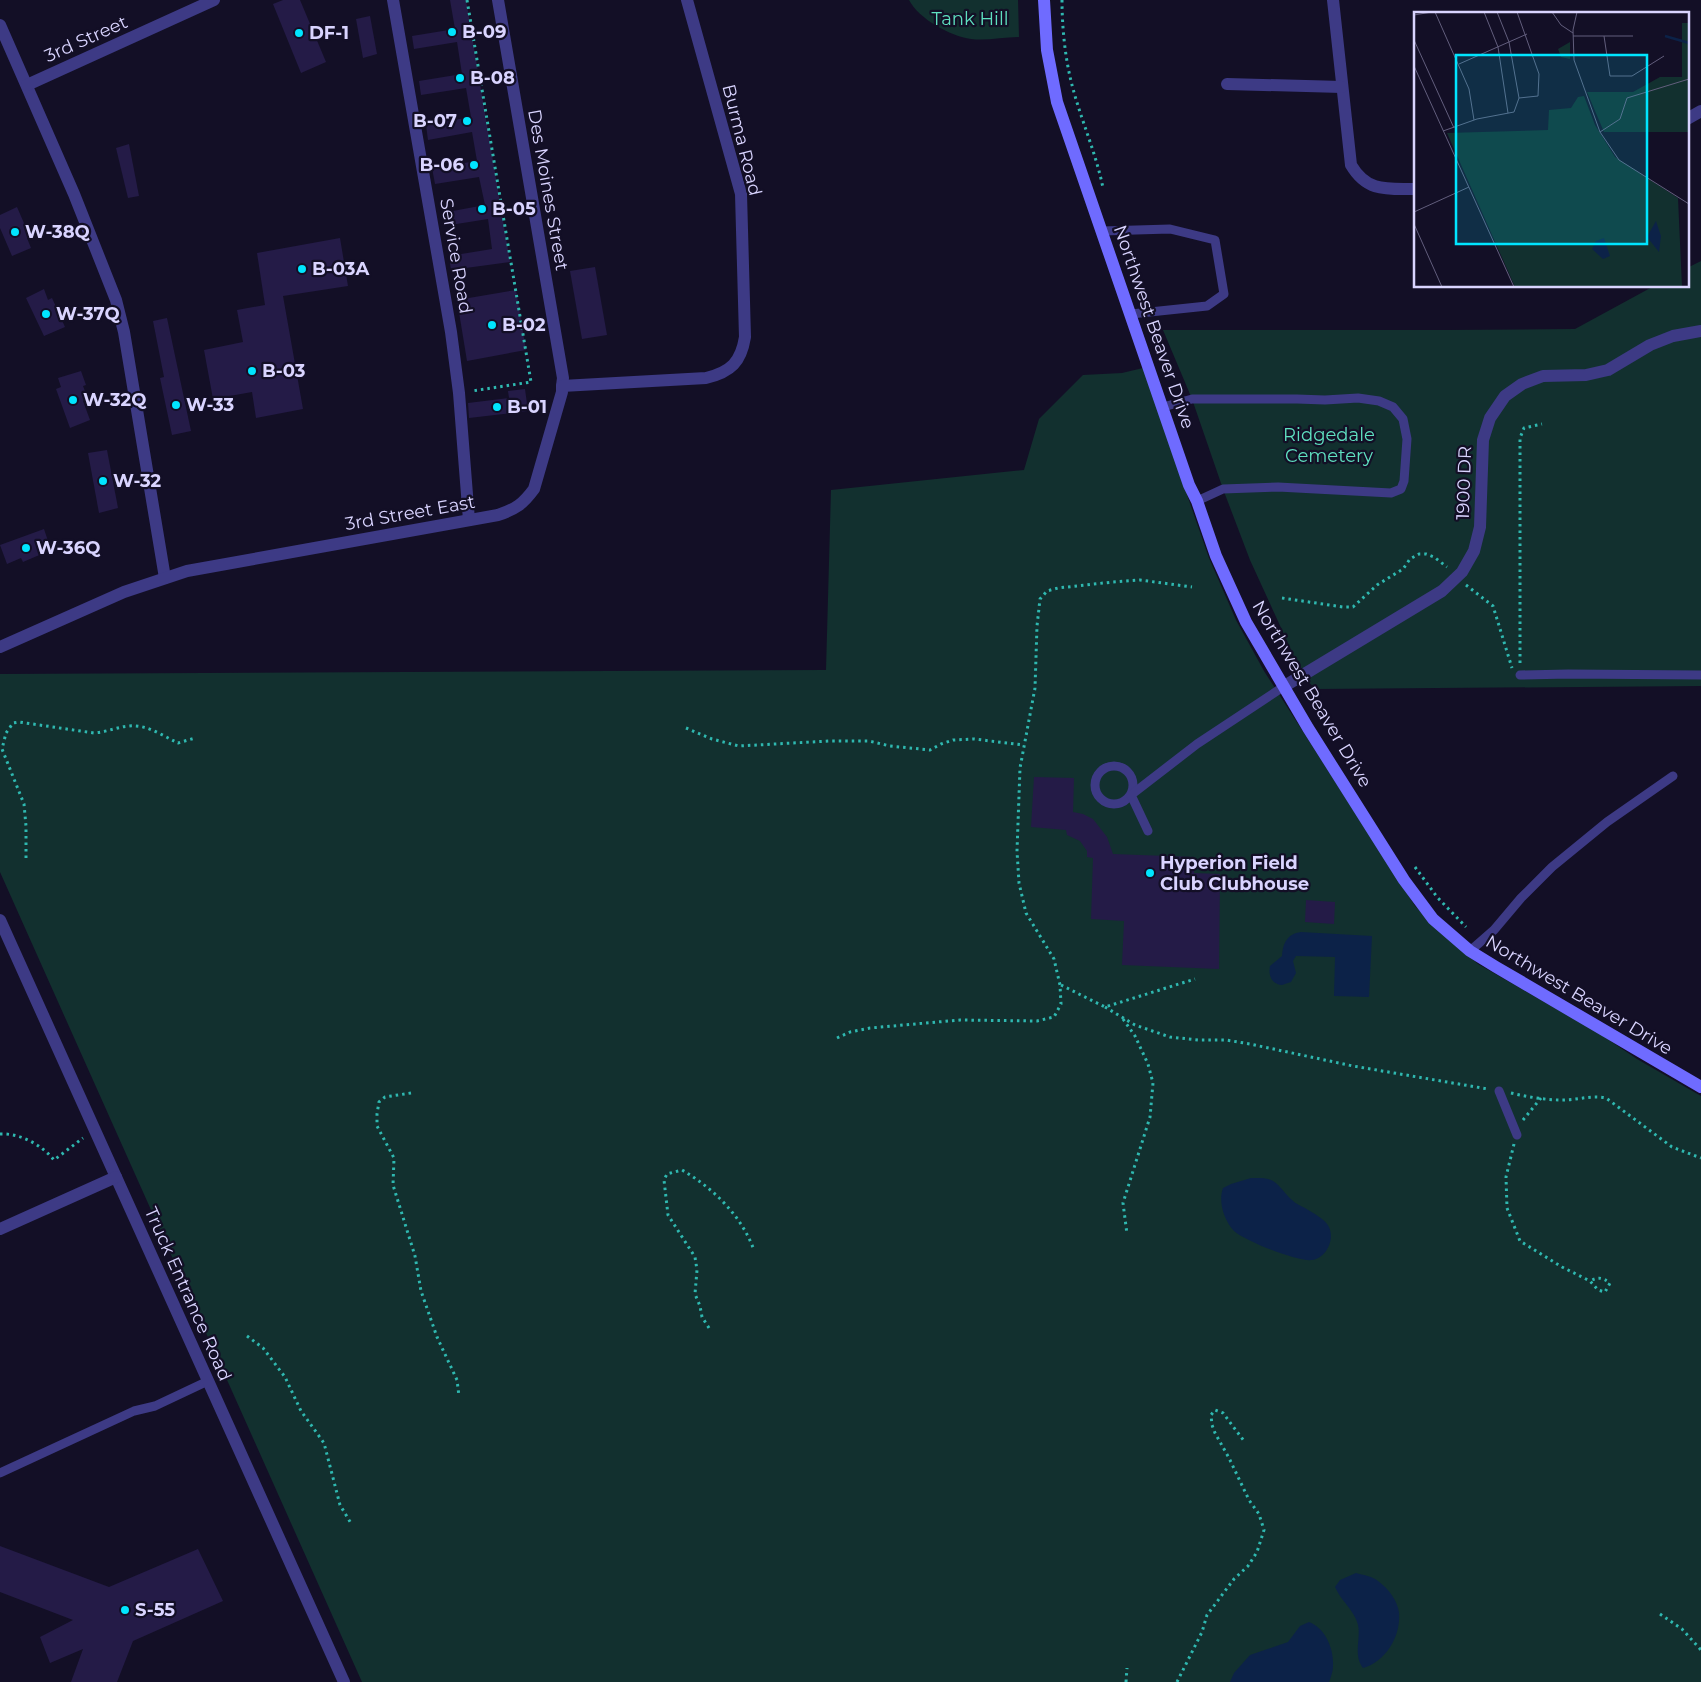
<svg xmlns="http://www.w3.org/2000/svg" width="1701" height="1682" font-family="Montserrat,sans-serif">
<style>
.green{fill:#12302f}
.water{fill:#0c2248}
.building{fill:#241b47}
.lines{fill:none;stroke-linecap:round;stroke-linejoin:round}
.path{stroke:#2fb8b0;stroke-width:3;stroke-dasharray:2.5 4;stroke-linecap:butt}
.service{stroke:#3d3a85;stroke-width:9}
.minor{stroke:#3d3a85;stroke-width:12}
.secondary{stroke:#6f6bff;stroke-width:12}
.poi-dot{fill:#00e5ff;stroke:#130f26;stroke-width:2}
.labels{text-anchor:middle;stroke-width:4.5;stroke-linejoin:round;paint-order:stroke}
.park-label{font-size:18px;fill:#5fe0c0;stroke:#130f26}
.poi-label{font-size:18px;font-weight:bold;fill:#d9d4ff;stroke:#130f26;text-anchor:start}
.street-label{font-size:18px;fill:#d9d4ff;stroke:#130f26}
.inset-river{fill:none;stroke:#0c2248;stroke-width:2.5}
.inset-road{fill:none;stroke:#625e7d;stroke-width:1}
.view{fill:#00e5ff;fill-opacity:0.15;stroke:#00e5ff;stroke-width:2.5}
.inset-edge{fill:none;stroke:#d9d4ff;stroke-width:2.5}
</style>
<rect width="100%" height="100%" fill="#130f26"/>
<g class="green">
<path d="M909,0h109l1,37c-15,0 -33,4 -48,2 -21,-3 -52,-20 -62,-39z"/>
<path d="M1701,261v425l-385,3 -12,-11 -54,-118 -27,-71 -31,-90 -29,-69h284l128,-1 79,-43h33v-18z"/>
<path d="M1143,368l66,190 27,62 28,51 151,235 35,35 28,23 122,70 37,25 64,37v586h-1339l-362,-810v-198l826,-4 5,-180 193,-20 15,-51 44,-44 39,-2z"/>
</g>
<g class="water">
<path d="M1301,932l71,4 -3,61 -35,-1 1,-39 -39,-1 -3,5 3,12 -5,9 -9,3c-10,-1 -14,-9 -12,-19l12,-10c1,-13 5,-22 19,-24z"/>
<path d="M1251,1178c7,0 16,-1 22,3 8,5 12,13 19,19 4,4 9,6 13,8 8,5 20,11 24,19 6,13 -3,31 -17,33 -14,2 -67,-19 -78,-29 -10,-11 -16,-29 -11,-43l8,-4z"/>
<path d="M1356,1573c7,2 16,3 22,8 10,7 20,20 21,32 2,24 -14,49 -36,55 -10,-13 -2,-29 -5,-43 -3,-14 -17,-24 -23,-38l5,-7z"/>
<path d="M1309,1622c16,6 25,26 24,44 0,5 -2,11 -4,16h-99l4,-9 16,-18 38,-13 12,-16z"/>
</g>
<g class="building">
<path d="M283,0h17l26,62 -25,11 -28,-69z"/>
<path d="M450,0h16l44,262 -59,8 -2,-14 43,-7 -4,-30 -44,7 -2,-13 43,-8 -6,-28 -44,7 -3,-16 45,-7 -5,-29 -44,8 -2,-15 45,-8 -5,-29 -45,7 -2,-14 43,-7 -5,-32 -43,7 -2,-13 43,-7z"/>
<path d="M370,16l7,38 -14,4 -7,-39z"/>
<path d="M129,144l10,52 -11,2 -12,-50z"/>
<path d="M17,207l13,30 -3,1 4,10 -19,8 -12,-28v-13z"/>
<path d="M340,238l8,48 -65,10 20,113 -47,9 -4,-26 -39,7 -9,-49 39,-8 -6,-32 28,-5 -8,-52z"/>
<path d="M595,267l12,68 -25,4 -12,-68z"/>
<path d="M44,289l4,11 4,-2 13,29 -21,9 -18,-38z"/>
<path d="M516,290l10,60 -59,11 -10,-61z"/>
<path d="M167,318l24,113 -19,4 -12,-57 4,-1 -11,-56z"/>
<path d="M81,371l5,14 -3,1 5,13 -5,2 7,19 -20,8 -14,-39 5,-2 -3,-9z"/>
<path d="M525,389l3,22 -59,7 -1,-15 41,-5 -1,-7z"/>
<path d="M107,450l11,58 -19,5 -11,-60z"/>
<path d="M44,529l7,21 -28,12 -2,-4 -14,6 -7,-19z"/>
<path d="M1034,777l40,1 -1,34 10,2 10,5 14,18 6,17 81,3v16l26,1 -1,95 -97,-4 2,-44 -33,-2 2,-61 -6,-1v-6l-7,-10 -13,-6 -1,-5 -35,-3z"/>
<path d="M1306,900l29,2 -1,22 -29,-2z"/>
<path d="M0,1546l109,41 89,-38 25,52 -90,40 -16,41h-46l12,-33 -33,14 -10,-26 33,-17 -73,-28z"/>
</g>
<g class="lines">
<g class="path">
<path d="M467,0l64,382 -59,9"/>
<path d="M1062,0c0,27 3,58 10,85 9,35 24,68 31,103"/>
<path d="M1466,585l27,21 19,62"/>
<path d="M1282,598l61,9h10l24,-22 26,-16 7,-10 9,-5h7l8,3 13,10"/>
<path d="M1520,663v-225l4,-10 18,-4"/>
<path d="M686,728l26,11 27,7 90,-5h40l21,5 40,4 11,-6 12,-4 21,-1 50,6"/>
<path d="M26,858v-32l-2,-22 -22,-55 4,-16 7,-10 6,-1 75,11c13,-1 23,-6 35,-7 18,-2 34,10 49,17l17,-5"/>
<path d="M1415,867l22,30 29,30"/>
<path d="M1061,985l44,22 90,-28"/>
<path d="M1105,1007l30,18 35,12 28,3h28l24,4 103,22 135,23"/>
<path d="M1123,1019l12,17 13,28 5,19 -3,34 -27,86 4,31"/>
<path d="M837,1038l13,-6 20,-4 90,-8 77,1 17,-4 7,-13 -1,-19 -6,-26 -28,-46 -7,-30 -2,-32 3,-83 15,-80 2,-62 3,-27 7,-8 11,-3 55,-6 27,-2 52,7"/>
<path d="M411,1093l-26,4 -6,5 -2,12v12l17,32 -1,27 22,71 6,35 16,46 20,43 2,16"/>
<path d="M1511,1093c17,4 34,7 51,7 15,0 29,-5 44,-2l66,49 29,11"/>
<path d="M1523,1120l18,-22"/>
<path d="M0,1134c20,-1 42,11 54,26l29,-22"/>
<path d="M1514,1144l-8,33 1,31 13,33 42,26 28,14 8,9 7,2 5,-9c-8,-6 -12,-6 -20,-2"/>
<path d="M709,1328l-7,-11 -2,-11 -5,-12 2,-24 -2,-13 -27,-42 -4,-35 3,-6 15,-4c31,18 59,45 72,80"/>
<path d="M247,1336l16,12 22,29 16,34 23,32 16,62 12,20"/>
<path d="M1660,1614l22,15 19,21"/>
<path d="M1126,1682l1,-14"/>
<path d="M1177,1682l25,-50 5,-17 27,-36 14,-13 9,-14 7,-22 -5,-16 -10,-14 -20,-42 -14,-25 -3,-8 -1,-10 4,-5 8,3 21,28"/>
</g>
<g class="service">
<path d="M1102,231l68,-2 45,11 9,54 -17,12 -76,8"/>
<path d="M1163,407l29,-8h105l28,1 33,-2 21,3 14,6 10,12 4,20 -3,42 -3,8 -10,4 -113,-6 -55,2 -26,12"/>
<path d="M1520,675l48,-1 133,1"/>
<circle cx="1114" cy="785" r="19"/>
<path d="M1148,831l-17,-36 66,-51 86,-57"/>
<path d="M1470,951l24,-21 27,-32 31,-31 55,-45 66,-46"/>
<path d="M1499,1091l18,44"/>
<path d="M0,1473l134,-62 21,-5 53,-25"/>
</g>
<g class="minor">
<path d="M393,0l58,332 8,61 10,127"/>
<path d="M498,0l65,378 -1,8"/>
<path d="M1333,0l18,165c16,27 35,24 64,24"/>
<path d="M0,25l74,169 42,106 8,32 41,246"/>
<path d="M1227,84l115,3"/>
<path d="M27,85l187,-85"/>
<path d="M1687,119l14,-8"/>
<path d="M0,647l124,-55 63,-21 311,-56c18,-6 25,-11 36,-26l28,-97v-6l144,-8c25,-6 35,-16 39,-41l-4,-143 -54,-194"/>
<path d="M1283,687l159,-96 20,-19 12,-21 6,-24 3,-87 7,-22 15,-22 17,-12 21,-8 43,-1 22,-5 42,-25 23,-9 28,-5"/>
<path d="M0,920l344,762"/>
<path d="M0,1229l116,-52"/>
</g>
<path class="secondary" d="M1044,0l3,50 10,52 132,383 8,16 19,55 30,66 62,106 96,152 29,39 37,32 26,16 205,120"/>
</g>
<g class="poi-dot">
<circle cx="452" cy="32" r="5"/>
<circle cx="299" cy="33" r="5"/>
<circle cx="460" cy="78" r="5"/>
<circle cx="467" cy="121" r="5"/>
<circle cx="474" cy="165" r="5"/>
<circle cx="482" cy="209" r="5"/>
<circle cx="15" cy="232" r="5"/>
<circle cx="302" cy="269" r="5"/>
<circle cx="46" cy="314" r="5"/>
<circle cx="492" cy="325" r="5"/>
<circle cx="252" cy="371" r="5"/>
<circle cx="73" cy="400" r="5"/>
<circle cx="176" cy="405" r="5"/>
<circle cx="497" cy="407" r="5"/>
<circle cx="103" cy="481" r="5"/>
<circle cx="26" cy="548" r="5"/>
<circle cx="1150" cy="873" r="5"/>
<circle cx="125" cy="1610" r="5"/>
</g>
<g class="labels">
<g class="park-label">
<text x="970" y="25">Tank Hill</text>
<text x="1329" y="441">Ridgedale<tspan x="1329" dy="21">Cemetery</tspan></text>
</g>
<g class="poi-label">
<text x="462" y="38">B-09</text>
<text x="309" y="39">DF-1</text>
<text x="470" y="84">B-08</text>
<text x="457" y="127" text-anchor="end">B-07</text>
<text x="464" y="171" text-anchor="end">B-06</text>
<text x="492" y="215">B-05</text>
<text x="25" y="238">W-38Q</text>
<text x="312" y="275">B-03A</text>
<text x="56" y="320">W-37Q</text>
<text x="502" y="331">B-02</text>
<text x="262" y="377">B-03</text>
<text x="83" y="406">W-32Q</text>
<text x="186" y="411">W-33</text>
<text x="507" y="413">B-01</text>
<text x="113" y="487">W-32</text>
<text x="36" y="554">W-36Q</text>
<text x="1160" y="869">Hyperion Field<tspan x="1160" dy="21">Club Clubhouse</tspan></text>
<text x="135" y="1616">S-55</text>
</g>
<g class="street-label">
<text transform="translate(86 39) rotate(-24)" y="6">3rd Street</text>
<text transform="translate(742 140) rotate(76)" y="6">Burma Road</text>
<text transform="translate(548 190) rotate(80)" y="6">Des Moines Street</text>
<text transform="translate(456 256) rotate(80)" y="6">Service Road</text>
<text transform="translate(1154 327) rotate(71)" y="6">Northwest Beaver Drive</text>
<text transform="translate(1464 483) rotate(-88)" y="6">1900 DR</text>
<text transform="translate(410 513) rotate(-10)" y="6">3rd Street East</text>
<text transform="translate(1312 694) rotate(59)" y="6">Northwest Beaver Drive</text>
<text transform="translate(1579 995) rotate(31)" y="6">Northwest Beaver Drive</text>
<text transform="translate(188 1294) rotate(66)" y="6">Truck Entrance Road</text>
</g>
</g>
<g transform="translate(1414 12)">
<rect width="275" height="275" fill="#130f26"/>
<path d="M268,11h7v109h-85l-17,-40h46l27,-15h22zM156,30v17l-9,-2 -3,-8zM170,84l11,29 20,32 63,41 4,89h-167l-68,-154 101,-3 1,-20 22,-2 7,-11z" fill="#12302f"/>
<path d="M242,209l5,15 -2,16 -12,-15zM190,226l6,18 -7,3 -11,-10 4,-8z" fill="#0c2248"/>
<path class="inset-river" d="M251,24l24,7"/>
<path class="inset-road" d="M21,0l34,77 5,31M70,0l14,35 10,66M83,0l12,30 10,56M138,0l9,13 12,8M163,0l-4,18 1,30 26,72 19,28 70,44M0,3l18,-3M159,24h60M190,24l6,40h22l32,-20M0,28l40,88M45,52l68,-30M0,54l100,221M29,119l34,-12 37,-7 5,-14 19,-2 1,-22 -22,-62M186,120l20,-13 7,-21 62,-19M0,200l55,-25M0,212l28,63"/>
<path class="view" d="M42,43h191v189h-191z"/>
<rect width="275" height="275" class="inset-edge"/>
</g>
</svg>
